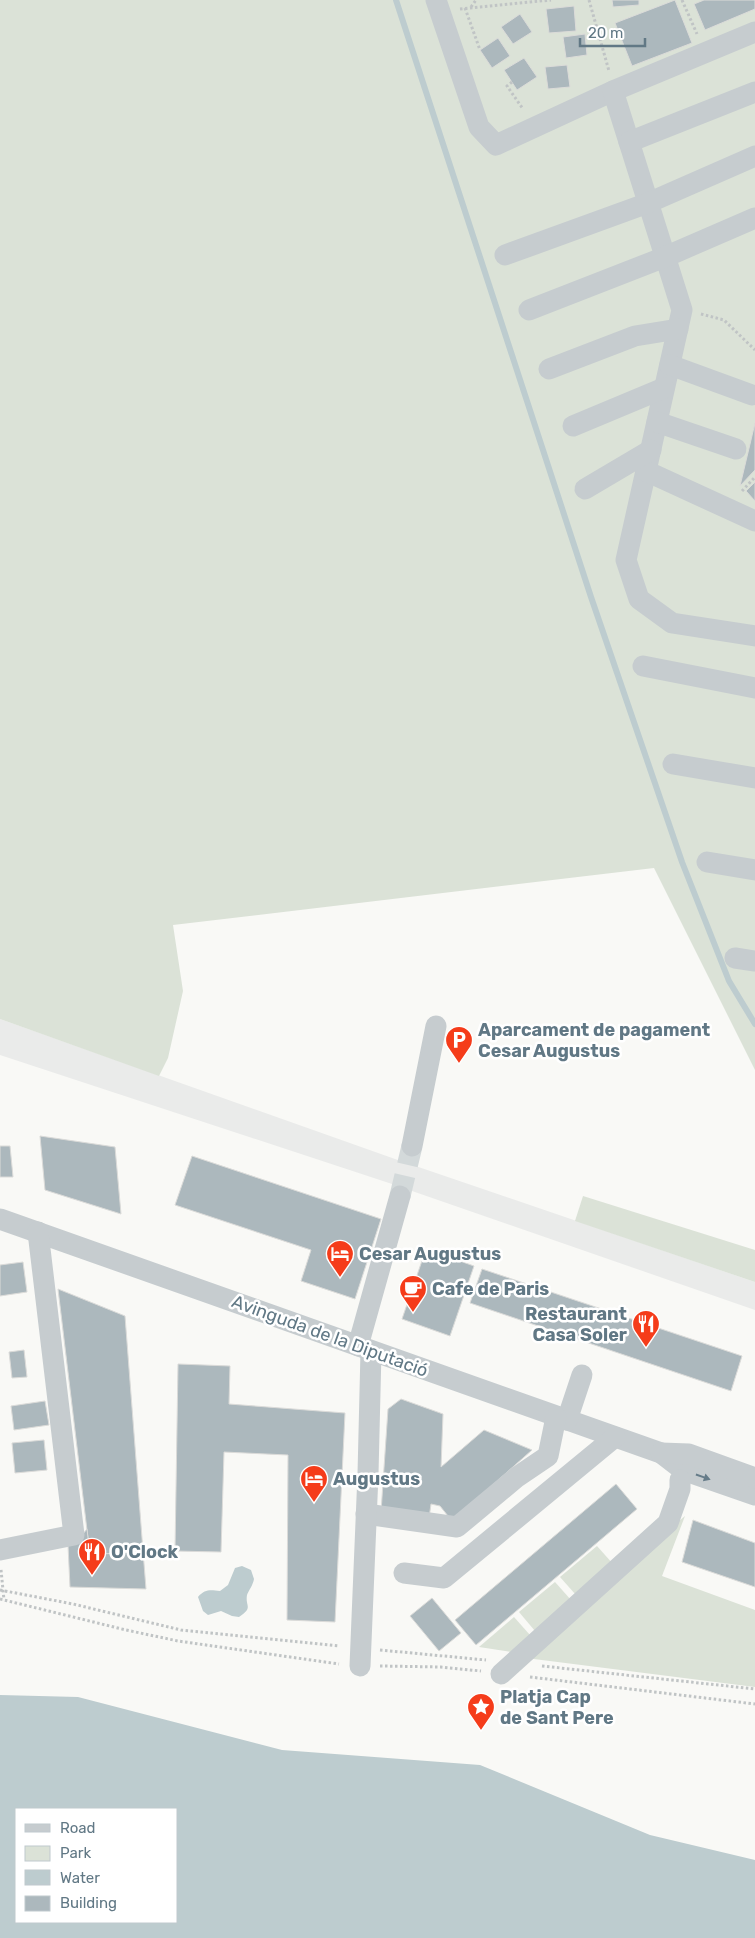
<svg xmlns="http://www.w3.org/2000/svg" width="755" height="1938" font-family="Rubik,sans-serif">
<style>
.built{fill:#eaebea}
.green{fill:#dbe2d7}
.water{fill:#bdcccf;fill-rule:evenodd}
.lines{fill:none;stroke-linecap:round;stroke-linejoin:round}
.stream{stroke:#bdcccf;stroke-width:6}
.building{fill:#acb8bd;stroke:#dbdbd9}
.minor-tunnel{stroke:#d3d9da;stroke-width:21;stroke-dasharray:21 11;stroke-linecap:butt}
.path{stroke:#c0c4c5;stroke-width:3;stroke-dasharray:2.5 2.5;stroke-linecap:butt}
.minor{stroke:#c6cccf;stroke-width:21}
.oneway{fill:#667c89}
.labels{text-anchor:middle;stroke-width:5;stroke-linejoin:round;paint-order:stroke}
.poi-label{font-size:18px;font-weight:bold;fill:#617885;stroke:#fff;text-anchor:start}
.street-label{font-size:18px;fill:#617885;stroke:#fff}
</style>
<rect width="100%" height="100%" fill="#f9f9f6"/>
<path class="built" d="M0,1019l395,140 360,123v28l-366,-127 -389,-128z"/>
<g class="green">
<path d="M0,0h755v1070l-101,-202 -481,57 10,66 -15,67 -9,18 -159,-57z"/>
<path d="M583,1196l172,54v32l-180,-61z"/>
<path d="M685,1516l-23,60 93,34v77l-237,-30z"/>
<path d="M597,1546l16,18 -37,31 -16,-18z"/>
<path d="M555,1582l16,18 -36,31 -16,-19z"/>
<path d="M514,1617l16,18 -19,17 -32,-5z"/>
</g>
<g class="water">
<path d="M242,1566l9,4 3,9c-1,6 -5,11 -7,16 -2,12 7,12 -8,22l-7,-1 -11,-5 -13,4 -5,-4 -5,-14c7,-8 12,-7 22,-6l8,-6 7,-17z"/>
<path d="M0,1695l78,2 204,53 198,15 170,70 105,25v78h-755zM176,1809v113h-160v-113z"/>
</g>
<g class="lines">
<path class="stream" d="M396,0l195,597 91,265 47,119 26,43"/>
</g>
<g class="building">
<path d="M612,0h27v5l-26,2z"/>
<path d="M675,0l17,43 -60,23 -17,-43z"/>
<path d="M704,0h51v9l-50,21 -11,-26z"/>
<path d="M574,6l2,25 -27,2 -3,-24z"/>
<path d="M520,14l12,18 -19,12 -12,-17z"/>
<path d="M585,34l2,21 -21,3 -3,-21z"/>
<path d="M498,38l12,18 -18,12 -12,-18z"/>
<path d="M524,58l13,19 -20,13 -13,-20z"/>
<path d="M567,65l3,22 -22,2 -3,-22z"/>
<path d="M755,423v47l-15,16z"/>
<path d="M755,482v19l-9,-10z"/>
<path d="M40,1136l75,11 6,67 -76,-24z"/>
<path d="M0,1146h10l3,31h-13z"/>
<path d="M192,1156l189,63 -26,80 -54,-18 10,-31 -136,-45z"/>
<path d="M426,1249l48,17 -24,70 -48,-17z"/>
<path d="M23,1262l4,30 -27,4v-31z"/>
<path d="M482,1269l260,87 -11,35 -261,-88z"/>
<path d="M58,1289l67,27 18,235 -53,4z"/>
<path d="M24,1350l3,27 -15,1 -3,-26z"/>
<path d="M178,1364l52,2 -1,38 116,9 -10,209 -48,-2 1,-165 -64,-3 -3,100 -46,-1z"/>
<path d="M401,1399l42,15 -2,53 43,-37 48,20 -80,71 -12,-15 -9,-2 -2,14 -48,-6 7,-103z"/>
<path d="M45,1401l4,24 -35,5 -3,-24z"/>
<path d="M44,1440l3,30 -32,3 -3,-30z"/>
<path d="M616,1484l21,25 -161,136 -21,-25z"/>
<path d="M693,1520l62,23v44l-73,-25z"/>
<path d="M87,1529l3,26 53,-4 3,38 -76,-2 -2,-42 10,-5z"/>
<path d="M432,1598l29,35 -22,18 -29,-35z"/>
</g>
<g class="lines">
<path class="minor-tunnel" d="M400,1196l12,-50"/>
<g class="path">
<path d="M589,0l20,71"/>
<path d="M682,0l15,34"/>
<path d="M471,7l5,-7"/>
<path d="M465,8l15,42"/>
<path d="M460,9l91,-9"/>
<path d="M512,82l-5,4 16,23"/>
<path d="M701,314l23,6 31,30"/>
<path d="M742,491l13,-14"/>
<path d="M1,1570l3,30"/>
<path d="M0,1590l73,14 108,26 158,16"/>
<path d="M0,1599l126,31 52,11 161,23"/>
<path d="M380,1650l106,10"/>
<path d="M380,1666l61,1 40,4"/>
<path d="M542,1666l213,23"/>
<path d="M530,1677l225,27"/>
</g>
<g class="minor">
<path d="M436,0l43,127 17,18 117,-54 142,-59"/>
<path d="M613,91l69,219 -56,250 13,39 33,24 83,13"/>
<path d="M629,142l126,-50"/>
<path d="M505,255l143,-52 107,-47"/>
<path d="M529,310l136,-53 90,-39"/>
<path d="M670,365l82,30"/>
<path d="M549,369l86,-33 43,-7"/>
<path d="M657,422l79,27"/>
<path d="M573,426l91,-38"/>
<path d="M646,471l109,50"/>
<path d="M585,489l66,-39"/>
<path d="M643,666l112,22"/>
<path d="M673,764l82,14"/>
<path d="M707,862l48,8"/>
<path d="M735,958l20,3"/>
<path d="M412,1146l24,-120"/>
<path d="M0,1219l661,234 22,17 72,25"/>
<path d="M358,1346l42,-150"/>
<path d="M567,1420l15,-45"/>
<path d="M661,1453l28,1 66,24"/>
<path d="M366,1514l91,13 60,-50 31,-21 8,-39"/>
<path d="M0,1550l74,-15 -36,-303"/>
<path d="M404,1573l40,5 171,-141"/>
<path d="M360,1666l8,-192 3,-123"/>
<path d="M501,1674l167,-151 12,-34v-9"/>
</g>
</g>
<defs><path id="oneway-solid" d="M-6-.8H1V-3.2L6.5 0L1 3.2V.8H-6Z" transform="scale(1.25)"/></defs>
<use class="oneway" href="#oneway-solid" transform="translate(703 1477) rotate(19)"/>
<defs>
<symbol id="parking-pin" viewBox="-11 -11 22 30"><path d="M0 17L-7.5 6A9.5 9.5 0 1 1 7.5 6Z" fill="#f53c1a" stroke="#fff"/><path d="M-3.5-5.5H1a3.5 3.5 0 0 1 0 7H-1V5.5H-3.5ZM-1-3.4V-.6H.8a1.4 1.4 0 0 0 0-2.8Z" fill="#fff"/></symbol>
<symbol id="hotel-pin" viewBox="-11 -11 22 30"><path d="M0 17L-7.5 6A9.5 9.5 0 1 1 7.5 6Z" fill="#f53c1a" stroke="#fff"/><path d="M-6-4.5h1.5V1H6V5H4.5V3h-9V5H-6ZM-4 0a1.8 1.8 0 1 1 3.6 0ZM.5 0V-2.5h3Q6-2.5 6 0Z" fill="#fff"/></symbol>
<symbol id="cafe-pin" viewBox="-11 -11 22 30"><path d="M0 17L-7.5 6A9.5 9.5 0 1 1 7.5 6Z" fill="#f53c1a" stroke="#fff"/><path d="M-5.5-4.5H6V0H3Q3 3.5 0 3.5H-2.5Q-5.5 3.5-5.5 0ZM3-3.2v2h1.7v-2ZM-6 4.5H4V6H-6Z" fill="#fff"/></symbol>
<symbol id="restaurant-pin" viewBox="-11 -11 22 30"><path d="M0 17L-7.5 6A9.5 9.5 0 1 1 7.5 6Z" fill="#f53c1a" stroke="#fff"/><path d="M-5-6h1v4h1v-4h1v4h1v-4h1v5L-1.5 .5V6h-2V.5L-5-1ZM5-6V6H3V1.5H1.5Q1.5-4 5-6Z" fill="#fff"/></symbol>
<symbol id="sight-pin" viewBox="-11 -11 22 30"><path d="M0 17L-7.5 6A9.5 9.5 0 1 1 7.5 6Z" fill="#f53c1a" stroke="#fff"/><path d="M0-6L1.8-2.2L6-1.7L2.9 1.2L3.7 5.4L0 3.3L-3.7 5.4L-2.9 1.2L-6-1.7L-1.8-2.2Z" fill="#fff"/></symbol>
</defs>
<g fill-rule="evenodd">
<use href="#parking-pin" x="443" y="1024" width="32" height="43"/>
<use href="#hotel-pin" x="324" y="1238" width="32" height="43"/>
<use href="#cafe-pin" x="397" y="1273" width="32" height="43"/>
<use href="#restaurant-pin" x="630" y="1308" width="32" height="43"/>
<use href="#hotel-pin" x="298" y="1463" width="32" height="43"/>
<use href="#restaurant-pin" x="76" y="1536" width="32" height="43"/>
<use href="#sight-pin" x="465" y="1691" width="32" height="43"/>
</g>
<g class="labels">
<g class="poi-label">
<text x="478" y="1036">Aparcament de pagament<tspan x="478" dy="21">Cesar Augustus</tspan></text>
<text x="359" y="1260">Cesar Augustus</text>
<text x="432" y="1295">Cafe de Paris</text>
<text x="627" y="1320" text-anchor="end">Restaurant<tspan x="627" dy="21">Casa Soler</tspan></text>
<text x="333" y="1485">Augustus</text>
<text x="111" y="1558">O'Clock</text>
<text x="500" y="1703">Platja Cap<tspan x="500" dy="21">de Sant Pere</tspan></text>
</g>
<g class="street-label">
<text transform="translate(330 1336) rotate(20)" y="6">Avinguda de la Diputació</text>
</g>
</g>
<rect x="15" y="1808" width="162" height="115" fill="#ffffff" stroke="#c0c9ce"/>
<rect x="25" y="1824" width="25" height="8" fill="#c6cccf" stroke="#c0c9ce"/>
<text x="60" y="1833" font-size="15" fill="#617885">Road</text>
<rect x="25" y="1846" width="25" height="15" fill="#dbe2d7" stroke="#c0c9ce"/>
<text x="60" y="1858" font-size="15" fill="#617885">Park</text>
<rect x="25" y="1870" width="25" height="15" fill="#bdcccf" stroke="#c0c9ce"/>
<text x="60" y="1883" font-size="15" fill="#617885">Water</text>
<rect x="25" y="1896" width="25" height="15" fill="#acb8bd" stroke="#c0c9ce"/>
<text x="60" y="1908" font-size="15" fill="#617885">Building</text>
<path d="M580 38v8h65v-8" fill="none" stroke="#617885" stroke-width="2.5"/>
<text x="588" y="38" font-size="15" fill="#617885" stroke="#ffffff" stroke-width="4" paint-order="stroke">20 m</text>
</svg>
